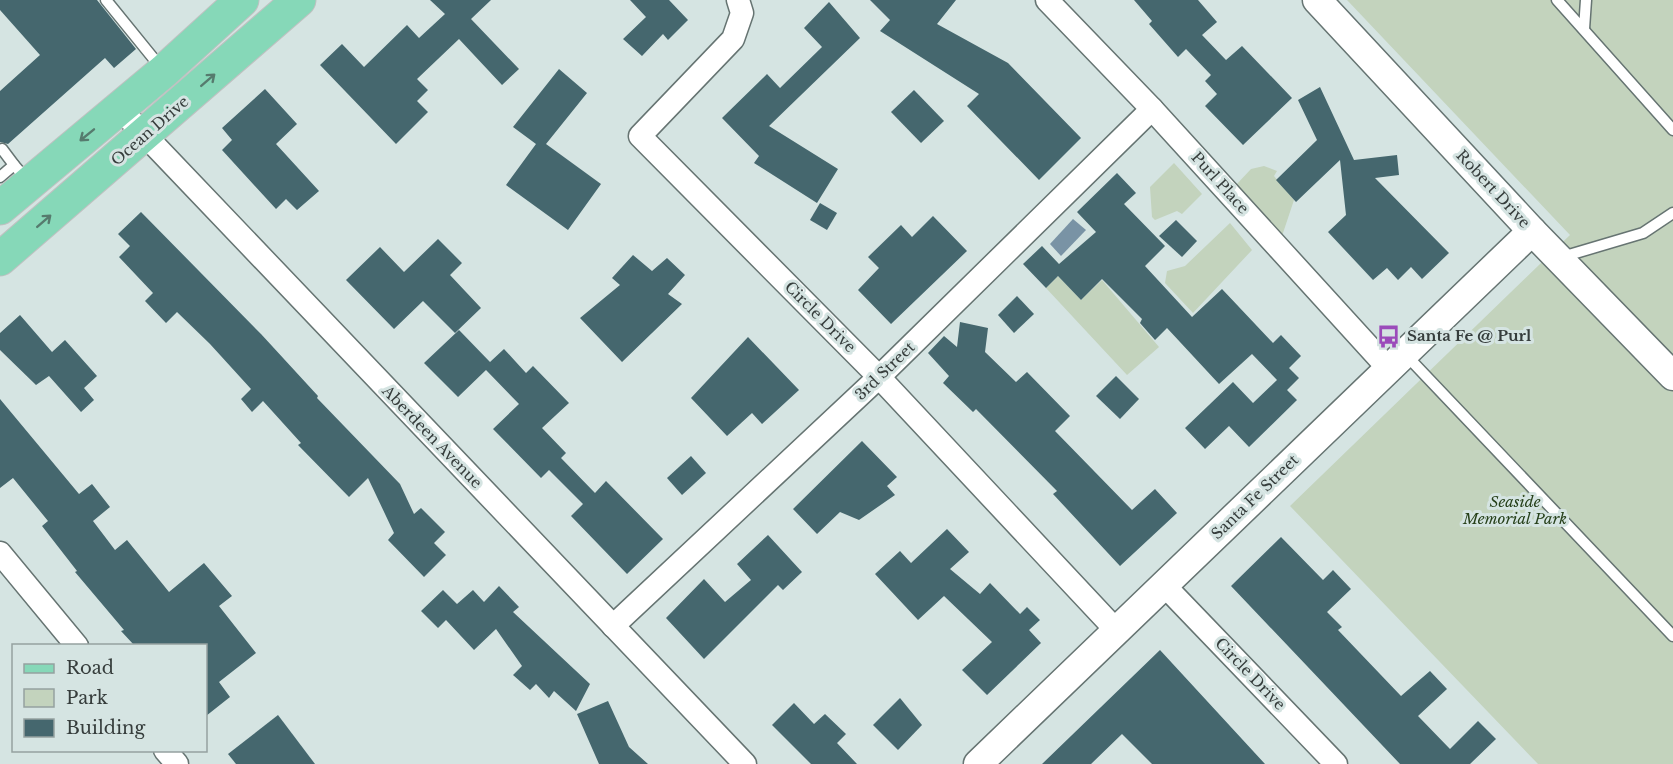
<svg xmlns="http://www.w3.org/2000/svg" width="1673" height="764" font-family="'Libre Baskerville',serif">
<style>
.green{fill:#c3d3bd}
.water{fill:#7993a5}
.building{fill:#45676e}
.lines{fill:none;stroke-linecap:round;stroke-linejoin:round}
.service-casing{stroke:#667472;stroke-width:13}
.minor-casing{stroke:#667472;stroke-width:25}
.tertiary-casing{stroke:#667472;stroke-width:31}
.primary-casing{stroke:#bfc1c1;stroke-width:35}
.service{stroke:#fff;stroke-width:10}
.minor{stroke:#fff;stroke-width:22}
.tertiary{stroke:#fff;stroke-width:28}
.primary{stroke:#86d8b8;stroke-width:33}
.oneway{stroke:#567b6e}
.labels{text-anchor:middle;stroke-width:6;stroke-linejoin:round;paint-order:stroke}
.street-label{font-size:15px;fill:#363d3c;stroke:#d5e4e2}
.poi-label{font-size:15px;font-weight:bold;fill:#363d3c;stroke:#d5e4e2;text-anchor:start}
.park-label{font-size:15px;font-style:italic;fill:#27411b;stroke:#d5e4e2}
</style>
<rect width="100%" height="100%" fill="#d5e4e2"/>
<g class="green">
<path d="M1347,0h326v764h-135l-248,-258 280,-271z"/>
<path d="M1174,163l28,31 -20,20 -5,-3 -22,9 -3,-3 -2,-30z"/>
<path d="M1264,166l13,5 -3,5 20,24 -12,36 -47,-50 16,-17z"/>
<path d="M1230,223l22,27 -59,63 -28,-30 2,-12 18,-5z"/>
<path d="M1058,276l23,24 21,-20 57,67 -32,28 -81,-87z"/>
</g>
<path class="water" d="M1073,219l13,11 -25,26 -11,-12z"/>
<g class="building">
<path d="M0,0h97l39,49 -22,19 -9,-10 -97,86 -8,-2v-51l40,-36 -40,-45z"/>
<path d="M430,0h61l-20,19 48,50 -17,16 -43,-46 -42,40 11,11 -11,11 11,11 -32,32 -76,-79 22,-21 22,23 43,-42 12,13 26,-24z"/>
<path d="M630,0h39l19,20 -20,20 -5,-6 -21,22 -19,-17 23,-22z"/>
<path d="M870,0h86l-19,24 71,39 73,75 -42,42 -72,-74 12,-12 -99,-63 10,-11z"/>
<path d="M1134,0h64l19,22 -15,13 24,25 16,-14 50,52 -49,47 -38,-39 12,-12 -12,-13 6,-6 -25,-26 -8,8 -29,-33 3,-3z"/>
<path d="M829,2l31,36 -91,88 69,43 -21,34 -63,-40 5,-7 -37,-38 45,-44 13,14 42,-41 -18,-19z"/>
<path d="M559,69l28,24 -41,51 55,40 -33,46 -62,-45 30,-41 -23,-17z"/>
<path d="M1320,87l34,73 43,-5 2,20 -24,3 74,75 -27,26 -11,-12 -13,13 -11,-12 -14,12 -45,-48 18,-17 -6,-55 -44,42 -20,-22 41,-40 -19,-40z"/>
<path d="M265,89l32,35 -21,20 43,47 -22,19 -11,-11 -10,10 -54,-59 10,-10 -10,-12z"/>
<path d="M914,90l30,31 -23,22 -30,-31z"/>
<path d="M1117,173l19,20 -12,11 41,42 -20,20 47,51 30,-28 51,54 8,-8 20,21 -12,12 10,10 -12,12 10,10 -48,47 -20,-21 -24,23 -20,-21 48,-46 20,21 24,-23 -25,-26 -33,30 -52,-56 -12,12 -15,-17 2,-4 -40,-40 -21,21 -23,-24 -12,12 -23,-24 19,-18 17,18 37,-32 -19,-20z"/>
<path d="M820,203l17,10 -10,17 -17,-10z"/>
<path d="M141,212l120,122 57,62 -1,2 83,86 14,30 7,-6 24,24 -11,11 12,12 -22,22 -36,-37 6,-7 -26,-55 -19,19 -51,-52 3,-2 -38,-42 -11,11 -11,-13 10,-10 -41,-45 -33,-32 -11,11 -21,-22 8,-8 -34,-36 11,-11 -12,-12z"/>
<path d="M933,216l34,35 -76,73 -33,-34 21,-22 -11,-11 33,-32 11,12z"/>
<path d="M1176,220l21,21 -15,16 -23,-21z"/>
<path d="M438,239l24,24 -12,12 31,33 -26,25 -32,-32 -29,28 -48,-49 34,-33 24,25z"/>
<path d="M633,255l19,16 15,-13 18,17 -17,19 14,10 -60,58 -42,-44 40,-33 -8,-7z"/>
<path d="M1017,296l17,18 -20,19 -16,-18z"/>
<path d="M20,315l32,37 13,-12 32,36 -13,12 10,12 -13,12 -32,-36 -13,9 -36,-35v-17z"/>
<path d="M960,322l28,6 -3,24 31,30 11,-10 43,44 -15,15 77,79 23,-21 22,24 -57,53 -67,-72 4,-3 -81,-82 -3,3 -30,-29 6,-7 -21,-23 16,-17 13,11z"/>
<path d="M459,330l31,32 14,-13 22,24 7,-7 36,37 -27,25 24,25 -5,5 34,35 11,-12 57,58 -36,35 -56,-58 12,-12 -34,-34 -8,8 -48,-49 26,-25 -33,-34 -28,27 -34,-34z"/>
<path d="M748,337l51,53 -37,34 -10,-11 -25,23 -36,-38z"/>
<path d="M1116,376l23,23 -19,20 -24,-23z"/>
<path d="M0,399l79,95 13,-10 18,23 -17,14 22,29 12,-10 42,52 35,-29 28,33 -13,10 37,47 -37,29 11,15 -24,19v-71h-72l-13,-14 3,-1 -49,-58 2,-1 -35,-45 6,-5 -35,-43 -13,10z"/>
<path d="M862,441l35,36 -10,9 8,9 -36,25 -19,-8 -23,22 -24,-25z"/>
<path d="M691,456l15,17 -24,22 -15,-17z"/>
<path d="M947,529l22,23 -19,17 30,25 10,-11 30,31 7,-7 13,13 -11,10 12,13 -54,52 -25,-25 30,-28 -48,-46 -26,24 -43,-46 25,-23 11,12z"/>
<path d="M768,535l34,37 -19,18 -5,-5 -74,74 -38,-41 38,-39 21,23 26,-22 -14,-16z"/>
<path d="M1281,537l42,43 10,-10 18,19 -24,23 15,15 -4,3 63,66 29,-25 17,18 -29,27 32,33 28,-28 18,18 -26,25h-70l-169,-178z"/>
<path d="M499,586l20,21 -6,5 77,72 -14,27 -22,-20 -5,7 -13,-14 -6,6 -17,-15 9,-9 -26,-37 -22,21 -28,-30 -8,8 -17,-17 22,-21 14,14 16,-14 11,12z"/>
<path d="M1160,650l105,114h-113l-30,-30 -31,30h-49z"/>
<path d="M900,698l22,27 -24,25 -25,-25z"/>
<path d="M608,701l21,46 19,17h-49l-22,-50z"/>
<path d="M794,703l20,21 11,-10 21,20 -9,9 20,21h-46l-39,-39z"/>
<path d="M278,715l37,49h-79l-8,-10z"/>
</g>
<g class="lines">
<defs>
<g id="service">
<path d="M106,0l56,69"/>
<path d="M1557,0l116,130"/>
<path d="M1584,29l2,-29"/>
<path d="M2,149l12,16"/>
<path d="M0,177l14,-12 13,15"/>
<path d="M1562,257l81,-24 30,-20"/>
<path d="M1405,354l268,282"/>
</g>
<g id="minor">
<path d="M738,0l4,13 -9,26 -93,97 239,241 236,252"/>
<path d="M1047,0l105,109 237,260"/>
<path d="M120,109l625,655"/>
<path d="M0,553l77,93"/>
<path d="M1164,585l172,179"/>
<path d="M613,626l266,-249 273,-268"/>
<path d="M165,750l12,14"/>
</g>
<g id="tertiary">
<path d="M1317,0l215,231 141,145"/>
<path d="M978,764l554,-533"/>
</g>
<g id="primary">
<path d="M0,208l164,-137 78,-71"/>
<path d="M0,259l299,-259"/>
</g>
</defs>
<use href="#service" class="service-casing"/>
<use href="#minor" class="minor-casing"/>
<use href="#tertiary" class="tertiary-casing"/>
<use href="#primary" class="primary-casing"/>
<use href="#service" class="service"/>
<use href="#minor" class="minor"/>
<use href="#tertiary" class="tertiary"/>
<use href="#primary" class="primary"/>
</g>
<defs><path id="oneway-shaft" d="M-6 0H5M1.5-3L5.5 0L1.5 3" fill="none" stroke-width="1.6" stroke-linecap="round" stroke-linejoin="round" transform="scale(1.5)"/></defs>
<g class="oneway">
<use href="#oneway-shaft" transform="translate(208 80) rotate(-41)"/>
<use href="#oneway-shaft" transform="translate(87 135) rotate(141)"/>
<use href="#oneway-shaft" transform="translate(44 221) rotate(-41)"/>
</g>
<defs>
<symbol id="bus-bare" viewBox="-9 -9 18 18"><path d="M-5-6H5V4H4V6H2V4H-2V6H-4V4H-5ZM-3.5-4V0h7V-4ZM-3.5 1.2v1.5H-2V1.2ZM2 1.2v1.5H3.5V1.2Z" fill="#9b4bba" stroke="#d5e4e2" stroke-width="2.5" paint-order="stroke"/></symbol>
</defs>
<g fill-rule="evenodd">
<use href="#bus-bare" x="1372" y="320" width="33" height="33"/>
</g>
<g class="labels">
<g class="street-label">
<text transform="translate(150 131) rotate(-41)" y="5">Ocean Drive</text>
<text transform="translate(1220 183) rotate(48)" y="5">Purl Place</text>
<text transform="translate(1493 189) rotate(47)" y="5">Robert Drive</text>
<text transform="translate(820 317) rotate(45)" y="5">Circle Drive</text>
<text transform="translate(885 371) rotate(-44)" y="5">3rd Street</text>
<text transform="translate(432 437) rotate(46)" y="5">Aberdeen Avenue</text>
<text transform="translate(1255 497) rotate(-44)" y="5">Santa Fe Street</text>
<text transform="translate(1250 674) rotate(46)" y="5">Circle Drive</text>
</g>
<g class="poi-label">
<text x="1407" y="341">Santa Fe @ Purl</text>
</g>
<g class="park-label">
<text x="1515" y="507">Seaside<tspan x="1515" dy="17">Memorial Park</tspan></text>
</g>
</g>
<rect x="12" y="644" width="195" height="108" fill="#d5e4e2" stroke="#95a1a0" stroke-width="1.5"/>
<rect x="24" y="664" width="30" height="9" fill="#86d8b8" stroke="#95a1a0" stroke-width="1.5"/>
<text x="66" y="674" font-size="18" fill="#363d3c">Road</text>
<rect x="24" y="689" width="30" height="18" fill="#c3d3bd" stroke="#95a1a0" stroke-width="1.5"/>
<text x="66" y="704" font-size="18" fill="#363d3c">Park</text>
<rect x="24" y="719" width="30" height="18" fill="#45676e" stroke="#95a1a0" stroke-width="1.5"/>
<text x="66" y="734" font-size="18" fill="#363d3c">Building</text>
</svg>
